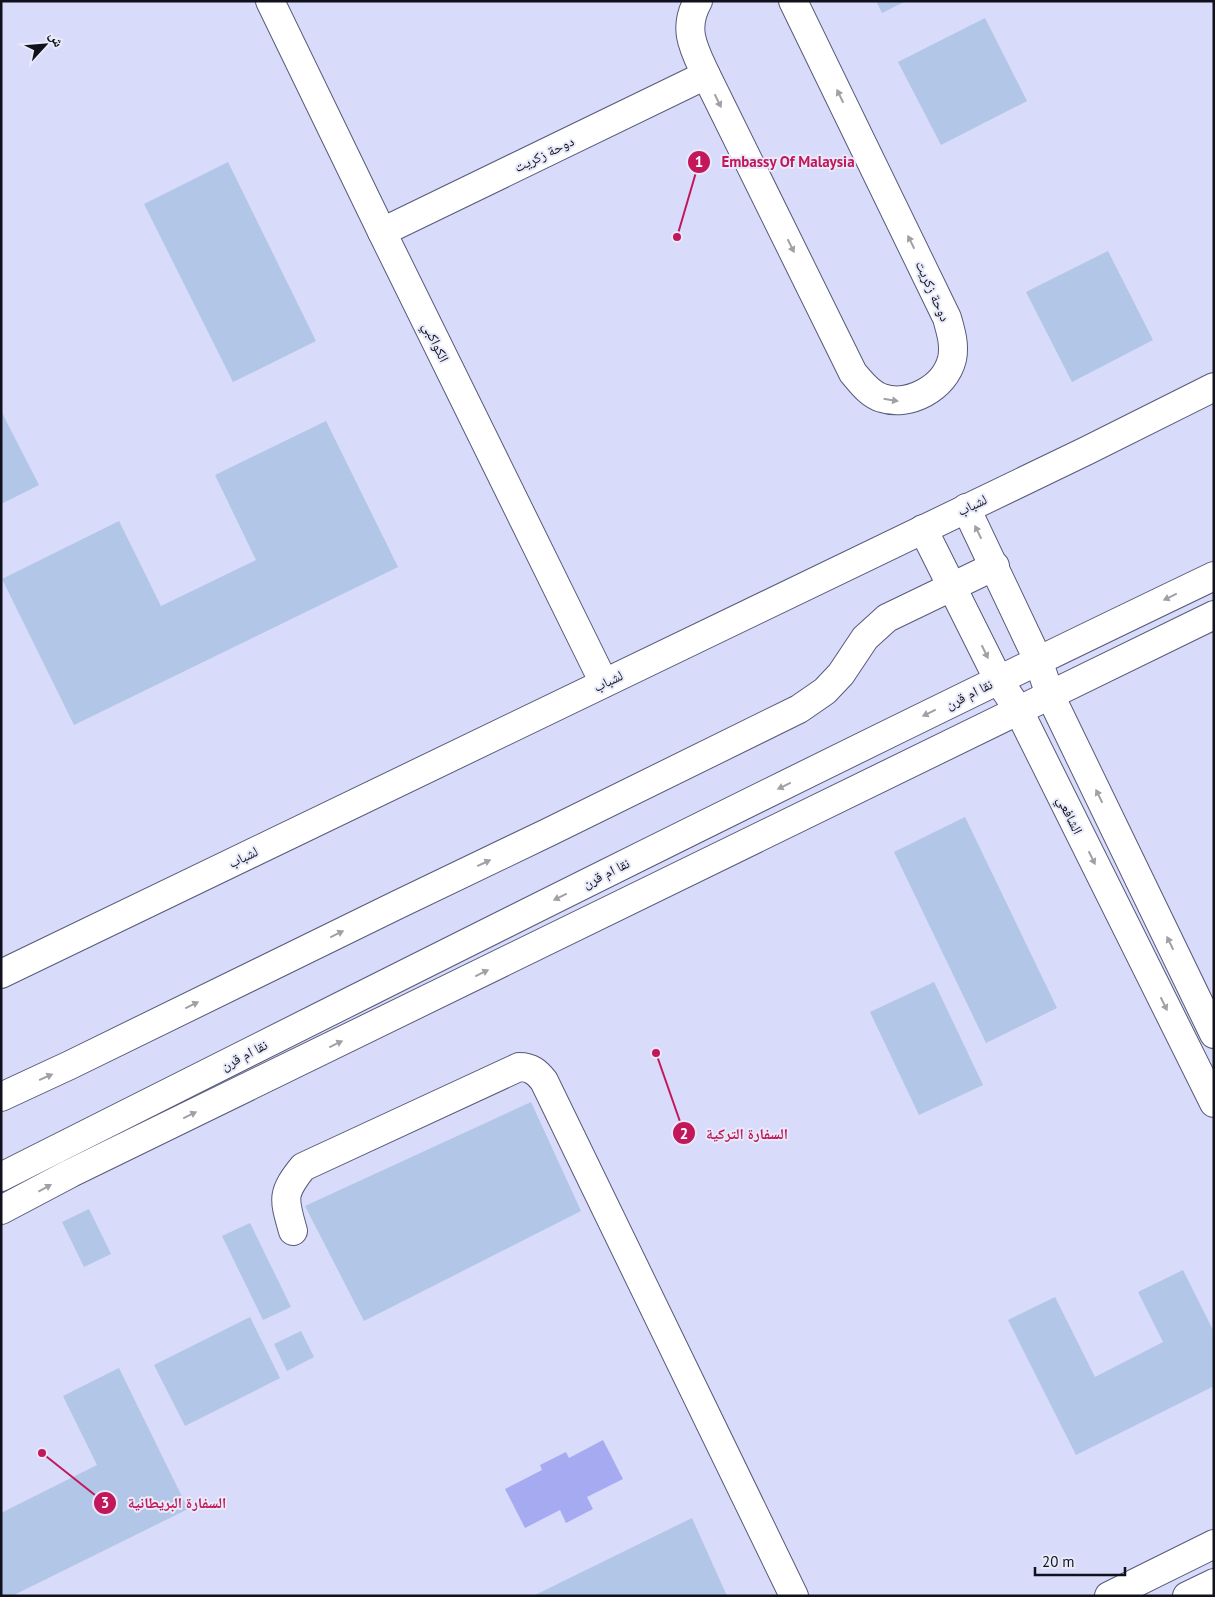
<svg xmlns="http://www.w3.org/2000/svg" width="1215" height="1597" font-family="'PT Sans','Noto Naskh Arabic',sans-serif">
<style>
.water{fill:#a6aaf0}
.building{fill:#b2c6e7}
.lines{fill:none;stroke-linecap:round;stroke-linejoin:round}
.minor-casing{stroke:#575a7a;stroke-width:30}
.minor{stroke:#fff;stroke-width:28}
.oneway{fill:#a0a0a5}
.labels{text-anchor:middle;stroke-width:4;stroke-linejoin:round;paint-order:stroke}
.street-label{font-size:14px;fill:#11111e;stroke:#e8eaf9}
.leader{fill:none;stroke:#c2185b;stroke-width:2}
.callout-dot{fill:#c2185b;stroke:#e8eaf9;stroke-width:2}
.mark-label{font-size:15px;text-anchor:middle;font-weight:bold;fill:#fff}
.callout-label{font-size:15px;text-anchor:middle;font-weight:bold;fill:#c2185b;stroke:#e8eaf9;stroke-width:4;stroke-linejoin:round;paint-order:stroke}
</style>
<rect width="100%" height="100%" fill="#d8dbf9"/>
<path class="water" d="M603,1440l20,39 -36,18 6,12 -27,14 -6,-13 -35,18 -20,-39 37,-19 -2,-5 26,-13 3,6z"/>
<g class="building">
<path d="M876,1h30l-24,12z"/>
<path d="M985,18l42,83 -86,44 -43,-83z"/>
<path d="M228,162l88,179 -83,41 -89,-178z"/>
<path d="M1108,251l45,89 -81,42 -46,-90z"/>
<path d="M1,411l38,74 -38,19z"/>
<path d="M326,421l72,146 -324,158 -72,-146 117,-58 42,85 95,-46 -41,-85z"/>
<path d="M965,817l92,191 -71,35 -92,-191z"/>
<path d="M934,982l49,103 -64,30 -49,-103z"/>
<path d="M531,1102l50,109 -217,110 -59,-115z"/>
<path d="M89,1209l22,45 -27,13 -22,-45z"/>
<path d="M250,1223l41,84 -28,13 -41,-84z"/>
<path d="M1183,1270l31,62v54l-138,69 -68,-135 47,-23 40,80 68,-35 -25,-50z"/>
<path d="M250,1317l30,61 -95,48 -31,-61z"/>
<path d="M301,1331l13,26 -27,14 -13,-27z"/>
<path d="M119,1368l69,141 -176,87h-8l-3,-5v-78l96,-48 -34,-69z"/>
<path d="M692,1518l35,78h-194z"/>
</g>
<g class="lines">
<defs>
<g id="minor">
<path d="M270,1l112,231 222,451"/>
<path d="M698,1c-16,28 -4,48 8,74l147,298c8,9 16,21 29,25 27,9 63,-10 70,-39 3,-14 -1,-27 -5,-41l-154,-317"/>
<path d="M382,232l324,-157"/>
<path d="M966,508l72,152 12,35 164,339"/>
<path d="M923,529l75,150 21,32 195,392"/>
<path d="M1,974l1085,-523 128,-64"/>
<path d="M1,1097l69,-32 327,-160 152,-73 250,-123 26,-18 16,-17 24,-36 22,-20 108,-52"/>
<path d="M1,1177c403,-203 806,-406 1213,-601"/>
<path d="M1,1210l70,-37 1143,-558"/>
<path d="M293,1231c-9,-32 -12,-37 10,-64l216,-100c12,0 18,5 25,14l250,515"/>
<path d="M1109,1596l105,-52"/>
<path d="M1187,1596l27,-13"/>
</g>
</defs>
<use href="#minor" class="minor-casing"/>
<use href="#minor" class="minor"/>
</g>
<defs><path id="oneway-solid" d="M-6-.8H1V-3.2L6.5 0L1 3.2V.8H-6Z" transform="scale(1.25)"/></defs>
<g class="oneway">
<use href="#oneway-solid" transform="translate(840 96) rotate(-116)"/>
<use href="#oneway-solid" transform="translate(718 101) rotate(64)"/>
<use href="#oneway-solid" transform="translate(911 242) rotate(-116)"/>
<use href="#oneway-solid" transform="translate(791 246) rotate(64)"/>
<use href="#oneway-solid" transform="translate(891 400) rotate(9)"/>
<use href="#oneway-solid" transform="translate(978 532) rotate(-116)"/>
<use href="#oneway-solid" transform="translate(1170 597) rotate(154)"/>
<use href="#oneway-solid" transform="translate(985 652) rotate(64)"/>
<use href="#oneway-solid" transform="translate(929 713) rotate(154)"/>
<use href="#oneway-solid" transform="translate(784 786) rotate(154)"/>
<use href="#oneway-solid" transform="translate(1099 796) rotate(-116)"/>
<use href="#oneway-solid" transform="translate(1092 858) rotate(64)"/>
<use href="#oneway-solid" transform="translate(484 863) rotate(-25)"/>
<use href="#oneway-solid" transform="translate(560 897) rotate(154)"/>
<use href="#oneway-solid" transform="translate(337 934) rotate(-26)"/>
<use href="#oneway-solid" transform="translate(1170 943) rotate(-116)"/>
<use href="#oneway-solid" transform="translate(482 973) rotate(-26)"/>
<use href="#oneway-solid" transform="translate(1164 1004) rotate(64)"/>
<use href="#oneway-solid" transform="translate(192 1005) rotate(-26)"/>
<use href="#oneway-solid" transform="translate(336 1044) rotate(-26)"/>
<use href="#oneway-solid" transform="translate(46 1077) rotate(-24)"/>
<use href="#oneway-solid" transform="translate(190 1115) rotate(-26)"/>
<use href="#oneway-solid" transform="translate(45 1188) rotate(-29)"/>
</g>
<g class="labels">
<g class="street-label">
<text transform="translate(544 154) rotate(-26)" y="5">دوحة زكريت</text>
<text transform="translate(933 291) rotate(66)" y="5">دوحة زكريت</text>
<text transform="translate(436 342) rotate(64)" y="5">الكواكبي</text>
<text transform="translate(972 505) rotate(-26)" y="5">لشباب</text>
<text transform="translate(608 681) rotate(-26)" y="5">لشباب</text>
<text transform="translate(969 694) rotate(-26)" y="5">نقا ام قرن</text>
<text transform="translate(1070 815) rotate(64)" y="5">الشافعي</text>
<text transform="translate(243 857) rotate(-26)" y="5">لشباب</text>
<text transform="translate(606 873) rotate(-26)" y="5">نقا ام قرن</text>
<text transform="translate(244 1055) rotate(-27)" y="5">نقا ام قرن</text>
</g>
</g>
<path class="leader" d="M677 237L699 162M656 1053L684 1133M42 1453L105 1503"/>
<g class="callout-dot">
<circle cx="677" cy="237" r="5"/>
<circle cx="656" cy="1053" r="5"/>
<circle cx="42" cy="1453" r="5"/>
<circle cx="699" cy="162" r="12"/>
<circle cx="684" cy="1133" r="12"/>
<circle cx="105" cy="1503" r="12"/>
</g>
<g class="mark-label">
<text x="699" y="167">1</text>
<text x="684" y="1139">2</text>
<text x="105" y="1508">3</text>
</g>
<g class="callout-label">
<text x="788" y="167">Embassy Of Malaysia</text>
<text x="747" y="1139">السفارة التركية</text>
<text x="177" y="1508">السفارة البريطانية</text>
</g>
<rect width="1215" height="1597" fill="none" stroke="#11111e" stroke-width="5"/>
<g transform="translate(45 45) rotate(64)" stroke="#e8eaf9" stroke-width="4" paint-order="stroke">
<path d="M0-4L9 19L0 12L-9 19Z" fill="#11111e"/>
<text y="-8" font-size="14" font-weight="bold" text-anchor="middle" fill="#11111e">ش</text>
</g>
<path d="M1035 1567v8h90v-8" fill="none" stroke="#11111e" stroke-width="2.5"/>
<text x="1042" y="1567" font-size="15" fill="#11111e" stroke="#e8eaf9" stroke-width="4" paint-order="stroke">20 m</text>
</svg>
